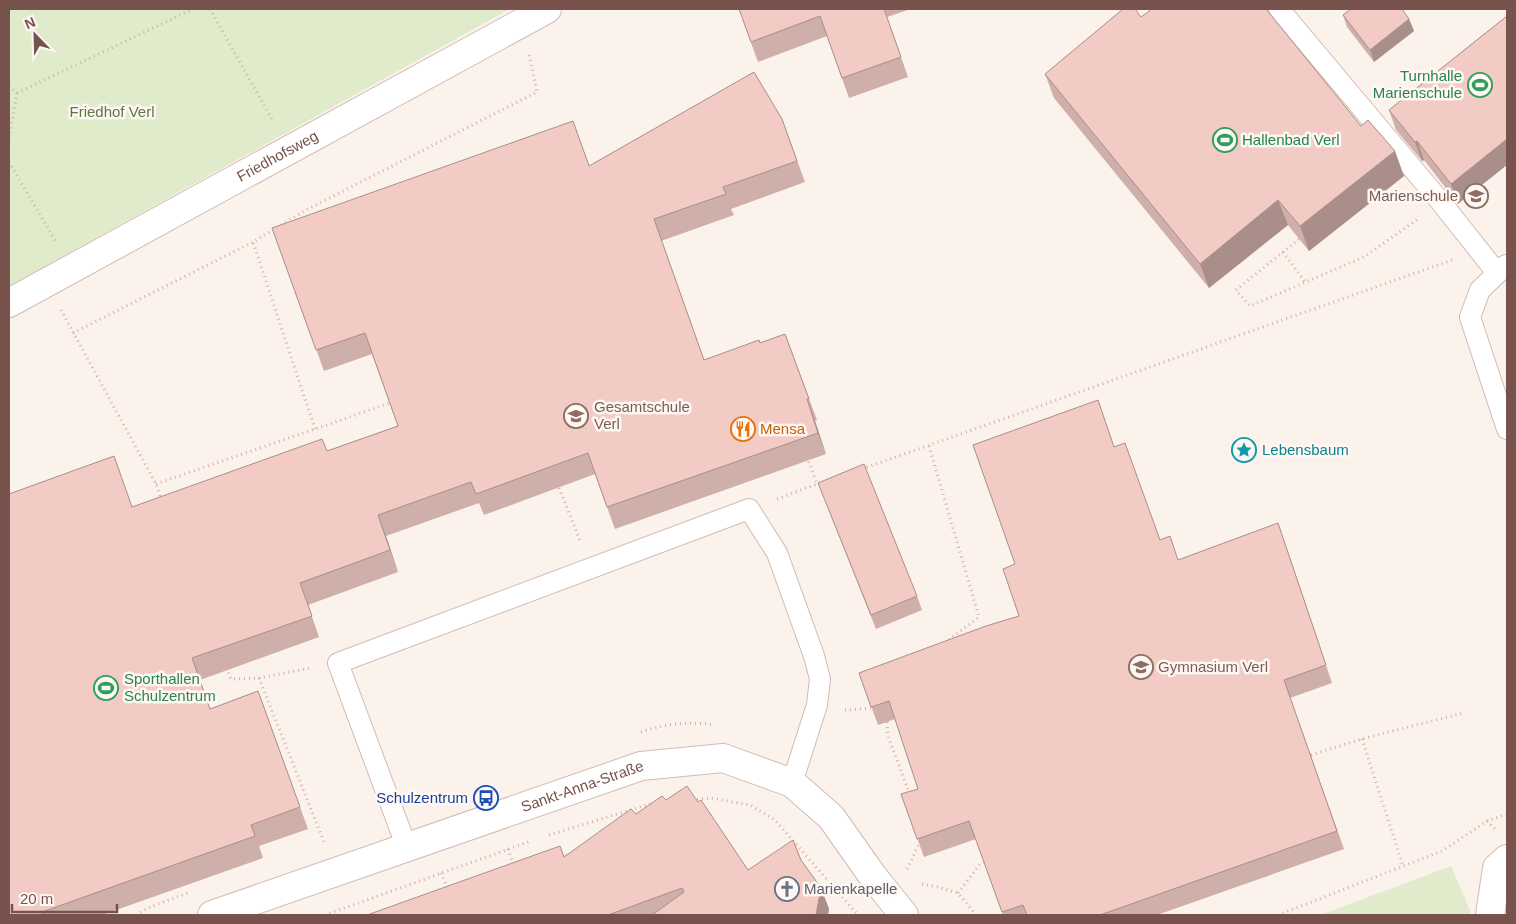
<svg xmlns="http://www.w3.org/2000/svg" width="1516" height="924" font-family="Arial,sans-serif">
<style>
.green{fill:#dfebca}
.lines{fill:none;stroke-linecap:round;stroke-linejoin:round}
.lane-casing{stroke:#d2bab4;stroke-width:22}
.street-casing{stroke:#d2bab4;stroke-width:30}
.path{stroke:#d7aea6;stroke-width:3;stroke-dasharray:1 4;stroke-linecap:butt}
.lane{stroke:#fff;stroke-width:20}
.street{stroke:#fff;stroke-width:28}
.wall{fill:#cfafa9}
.shaded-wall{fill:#a98e89}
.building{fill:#f1cbc4;stroke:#a98e89}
.labels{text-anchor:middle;stroke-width:5;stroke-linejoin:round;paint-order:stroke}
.leisure-label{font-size:15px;fill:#27864d;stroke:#fff7f3;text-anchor:start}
.park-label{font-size:15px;fill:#5f7843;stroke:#fff7f3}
.street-label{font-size:15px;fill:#78534e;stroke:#fff7f3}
.education-label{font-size:15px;fill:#785e54;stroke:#fff7f3;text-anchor:start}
.food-label{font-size:15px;fill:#c56008;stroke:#fff7f3;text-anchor:start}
.culture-label{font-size:15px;fill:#0d838f;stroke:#fff7f3;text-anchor:start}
.transit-label{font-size:15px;fill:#164399;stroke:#fff7f3;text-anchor:end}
.worship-label{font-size:15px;fill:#5b616d;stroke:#fff7f3;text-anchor:start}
</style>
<rect width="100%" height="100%" fill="#fcf2ec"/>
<g class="green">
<path d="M9,9h501l-501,277z"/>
<path d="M1451,866l20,47 -6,2h-145z"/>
</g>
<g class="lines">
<defs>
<g id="lane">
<path d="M1279,9l161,192 57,72"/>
<path d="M1506,265l-26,25 -10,27 37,112"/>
<path d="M407,848l-69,-185 411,-154 28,44 37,103 6,23 -3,26 -25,78"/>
</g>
<g id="street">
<path id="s1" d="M9,303l538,-294"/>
<path id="s2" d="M212,915l429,-149 82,-8 69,25 39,34 41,58 32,40"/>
<path d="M1490,915l7,-47 10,-9"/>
</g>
</defs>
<use href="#lane" class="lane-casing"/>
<use href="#street" class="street-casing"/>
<g class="path">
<path d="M210,9l63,112"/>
<path d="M9,86l8,7"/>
<path d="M17,93l176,-84"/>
<path d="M9,138l8,-45"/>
<path d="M9,162l47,80"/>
<path d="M1299,239l-63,51 14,16 114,-49 54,-38"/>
<path d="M1283,252l22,30"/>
<path d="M61,310l95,174 5,14"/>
<path d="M73,333l180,-91"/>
<path d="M315,429l-62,-187 53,-32 231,-118 -8,-37"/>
<path d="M929,446l50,171 -33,25"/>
<path d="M807,457l10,27"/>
<path d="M862,469l590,-209"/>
<path d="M156,484l234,-81"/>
<path d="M559,488l22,55"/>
<path d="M777,499l43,-16"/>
<path d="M226,668l5,11 28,-1 52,-10"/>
<path d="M259,678l65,164"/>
<path d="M845,710l27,-2"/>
<path d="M887,722l1,14 22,59"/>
<path d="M641,732c22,-8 49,-11 73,-7"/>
<path d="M1362,739l41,127"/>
<path d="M1311,755l51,-16 101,-26"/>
<path d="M692,800l18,-2 40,7 25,15 83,95"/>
<path d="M1487,821l8,8"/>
<path d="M549,835l104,-32"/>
<path d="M508,849l6,18"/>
<path d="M907,869l12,-25"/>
<path d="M441,873l7,16"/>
<path d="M922,884l16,3 20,6 18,22"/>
<path d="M958,893l22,-29 8,-3"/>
<path d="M136,915l14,-8 38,-14"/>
<path d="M325,915l206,-74"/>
<path d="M1278,915l164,-64 45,-30 20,-7"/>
</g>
<use href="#lane" class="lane"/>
<use href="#street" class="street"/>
</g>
<g class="wall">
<path d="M739,9h172l-24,8 21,60 -59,21 -22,-62 -69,26z"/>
<path d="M1343,15l66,4 5,12 -40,31 -27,-35z"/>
<path d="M1507,16l-49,188 -34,-44 -2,1 -26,-31 -7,-20z"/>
<path d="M1141,17l220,109 43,50 -95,75 -21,-26 -79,63 -155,-190 -9,-24z"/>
<path d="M782,119l23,63 -74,27 3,6 -73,26 43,119 56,-17 25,-9 32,86 -2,1 11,33 -211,75 -20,-55 -111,41 -5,-12 -93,33 12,36 -90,33 11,32 -119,43 10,29 48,-18 50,138 -49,17 4,12 -161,57h-93l123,-408 195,-56 71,-25 -26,-72 -48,17 -52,-143 317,-62z"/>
<path d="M1115,447l45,93 18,20 106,-19 48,142 -42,15 54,151 -187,66h-154l-27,-76 -52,18 -23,-63 17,-5 -23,-70 -17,6 -19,-52 160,-57 -4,-52z"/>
<path d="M818,483l99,113 5,14 -46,19z"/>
<path d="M666,800l32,2 50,68 53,-10 20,28 8,21 -1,6h-461l197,-59 72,-42z"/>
</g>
<g class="shaded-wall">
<path d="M1409,19l5,12 -40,31 -4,-12z"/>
<path d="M1507,139v26l-49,39 -7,-20z"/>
<path d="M1417,141l7,19 -2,1 -7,-19z"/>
<path d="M1395,151l9,25 -95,75 -9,-25z"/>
<path d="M1278,200l10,25 -79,63 -9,-24z"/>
<path d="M807,399l8,22 11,33 -8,-21z"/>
<path d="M378,515l8,21 12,36 -8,-22z"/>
<path d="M821,888l8,21 -1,6h-12z"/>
</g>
<g class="building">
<path d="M739,9h145l17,48 -59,21 -22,-62 -69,26z"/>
<path d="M1123,9h12l6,8 11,-8h114l95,117 7,-6 27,31 -95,75 -22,-26 -78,64 -155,-190z"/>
<path d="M1351,9h51l7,10 -39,31 -27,-35z"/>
<path d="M1507,16v123l-56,45 -34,-43 -2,1 -26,-32z"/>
<path d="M754,72l28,47 15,42 -74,26 3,7 -72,25 50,141 55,-20 1,3 25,-9 24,65h-2l11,34 -211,74 -19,-54 -112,41 -5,-12 -93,33 12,35 -90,33 12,33 -120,42 18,51 48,-18 42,116 -49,18 4,11 -213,76 1,3h-34v-421l105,-38 18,51 190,-68 5,12 71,-25 -33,-93 -49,17 -44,-122 301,-107 16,45z"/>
<path d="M1098,400l16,47 11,-4 35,97 10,-4 8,24 100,-37 48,142 -42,15 53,151 -237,84h-73l-4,-10 -21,7 -33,-91 -52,18 -16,-45 17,-5 -29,-88 -18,6 -12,-34 127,-47 33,-10 -16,-47 12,-5 -42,-119z"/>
<path d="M864,464l53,132 -46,19 -53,-132z"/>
<path d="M687,786l11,16 3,-2 47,70 45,-30 8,20 20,28 -5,27h-164l32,-23 -2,-4 -74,27h-241l193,-69 4,11 67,-48 5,5 26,-18 4,4z"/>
</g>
<defs>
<symbol id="stadium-ring" viewBox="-11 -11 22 22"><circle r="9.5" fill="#fff7f3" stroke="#2e9e5b" stroke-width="1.5"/><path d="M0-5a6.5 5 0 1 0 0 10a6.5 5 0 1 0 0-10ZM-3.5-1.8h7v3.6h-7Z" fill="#2e9e5b"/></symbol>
<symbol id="school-ring" viewBox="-11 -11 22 22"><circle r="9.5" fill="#fff7f3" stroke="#8d6e63" stroke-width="1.5"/><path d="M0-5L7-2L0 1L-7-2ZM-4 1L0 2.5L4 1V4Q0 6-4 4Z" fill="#8d6e63"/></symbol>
<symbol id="restaurant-ring" viewBox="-11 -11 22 22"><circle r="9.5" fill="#fff7f3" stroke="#e8710a" stroke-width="1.5"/><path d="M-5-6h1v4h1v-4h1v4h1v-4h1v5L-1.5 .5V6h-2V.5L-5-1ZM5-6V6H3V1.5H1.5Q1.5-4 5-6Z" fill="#e8710a"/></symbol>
<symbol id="sight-ring" viewBox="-11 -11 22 22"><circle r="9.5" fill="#fff7f3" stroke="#0f9aa8" stroke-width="1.5"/><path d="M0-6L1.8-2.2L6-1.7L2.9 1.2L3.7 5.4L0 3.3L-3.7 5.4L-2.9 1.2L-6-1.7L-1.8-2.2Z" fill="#0f9aa8"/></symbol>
<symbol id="bus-ring" viewBox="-11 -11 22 22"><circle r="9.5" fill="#fff7f3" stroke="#1a4fb4" stroke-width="1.5"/><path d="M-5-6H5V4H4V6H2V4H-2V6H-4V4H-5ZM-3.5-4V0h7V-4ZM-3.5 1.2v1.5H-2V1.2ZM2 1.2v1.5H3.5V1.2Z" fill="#1a4fb4"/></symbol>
<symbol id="church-ring" viewBox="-11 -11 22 22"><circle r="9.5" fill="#fff7f3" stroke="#6b7280" stroke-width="1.5"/><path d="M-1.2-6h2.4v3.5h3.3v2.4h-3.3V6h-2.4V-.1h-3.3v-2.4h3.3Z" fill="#6b7280"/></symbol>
</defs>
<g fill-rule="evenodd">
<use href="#stadium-ring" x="1466" y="71" width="28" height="28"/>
<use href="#stadium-ring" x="1211" y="126" width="28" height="28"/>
<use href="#school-ring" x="1462" y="182" width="28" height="28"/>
<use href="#school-ring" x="562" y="402" width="28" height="28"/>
<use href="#restaurant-ring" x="729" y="415" width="28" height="28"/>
<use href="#sight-ring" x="1230" y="436" width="28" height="28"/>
<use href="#school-ring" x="1127" y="653" width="28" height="28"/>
<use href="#stadium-ring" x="92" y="674" width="28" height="28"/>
<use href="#bus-ring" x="472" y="784" width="28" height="28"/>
<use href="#church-ring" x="773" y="875" width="28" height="28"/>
</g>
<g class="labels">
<g class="leisure-label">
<text x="1462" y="81" text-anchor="end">Turnhalle<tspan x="1462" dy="17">Marienschule</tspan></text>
<text x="1242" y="145">Hallenbad Verl</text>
<text x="124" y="684">Sporthallen<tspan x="124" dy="17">Schulzentrum</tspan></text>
</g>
<g class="park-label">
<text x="112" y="117">Friedhof Verl</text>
</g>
<g class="street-label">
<text dy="5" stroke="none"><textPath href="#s1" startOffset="306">Friedhofsweg</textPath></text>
<text dy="5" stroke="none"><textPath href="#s2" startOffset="392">Sankt-Anna-Straße</textPath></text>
</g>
<g class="education-label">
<text x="1458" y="201" text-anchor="end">Marienschule</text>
<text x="594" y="412">Gesamtschule<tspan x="594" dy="17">Verl</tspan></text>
<text x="1158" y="672">Gymnasium Verl</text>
</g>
<g class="food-label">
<text x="760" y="434">Mensa</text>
</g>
<g class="culture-label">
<text x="1262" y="455">Lebensbaum</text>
</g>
<g class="transit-label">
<text x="468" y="803">Schulzentrum</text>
</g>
<g class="worship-label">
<text x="804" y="894">Marienkapelle</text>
</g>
</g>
<rect width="1516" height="924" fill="none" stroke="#78534e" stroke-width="20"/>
<g transform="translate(35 35) rotate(337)" stroke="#fff7f3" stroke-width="4" paint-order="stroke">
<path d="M0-4L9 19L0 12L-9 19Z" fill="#78534e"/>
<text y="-8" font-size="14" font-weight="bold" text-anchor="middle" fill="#78534e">N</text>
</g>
<path d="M12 904v8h105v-8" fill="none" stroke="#78534e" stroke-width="2.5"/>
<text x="20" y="904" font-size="15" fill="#78534e" stroke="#fff7f3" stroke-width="4" paint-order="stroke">20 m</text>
</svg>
